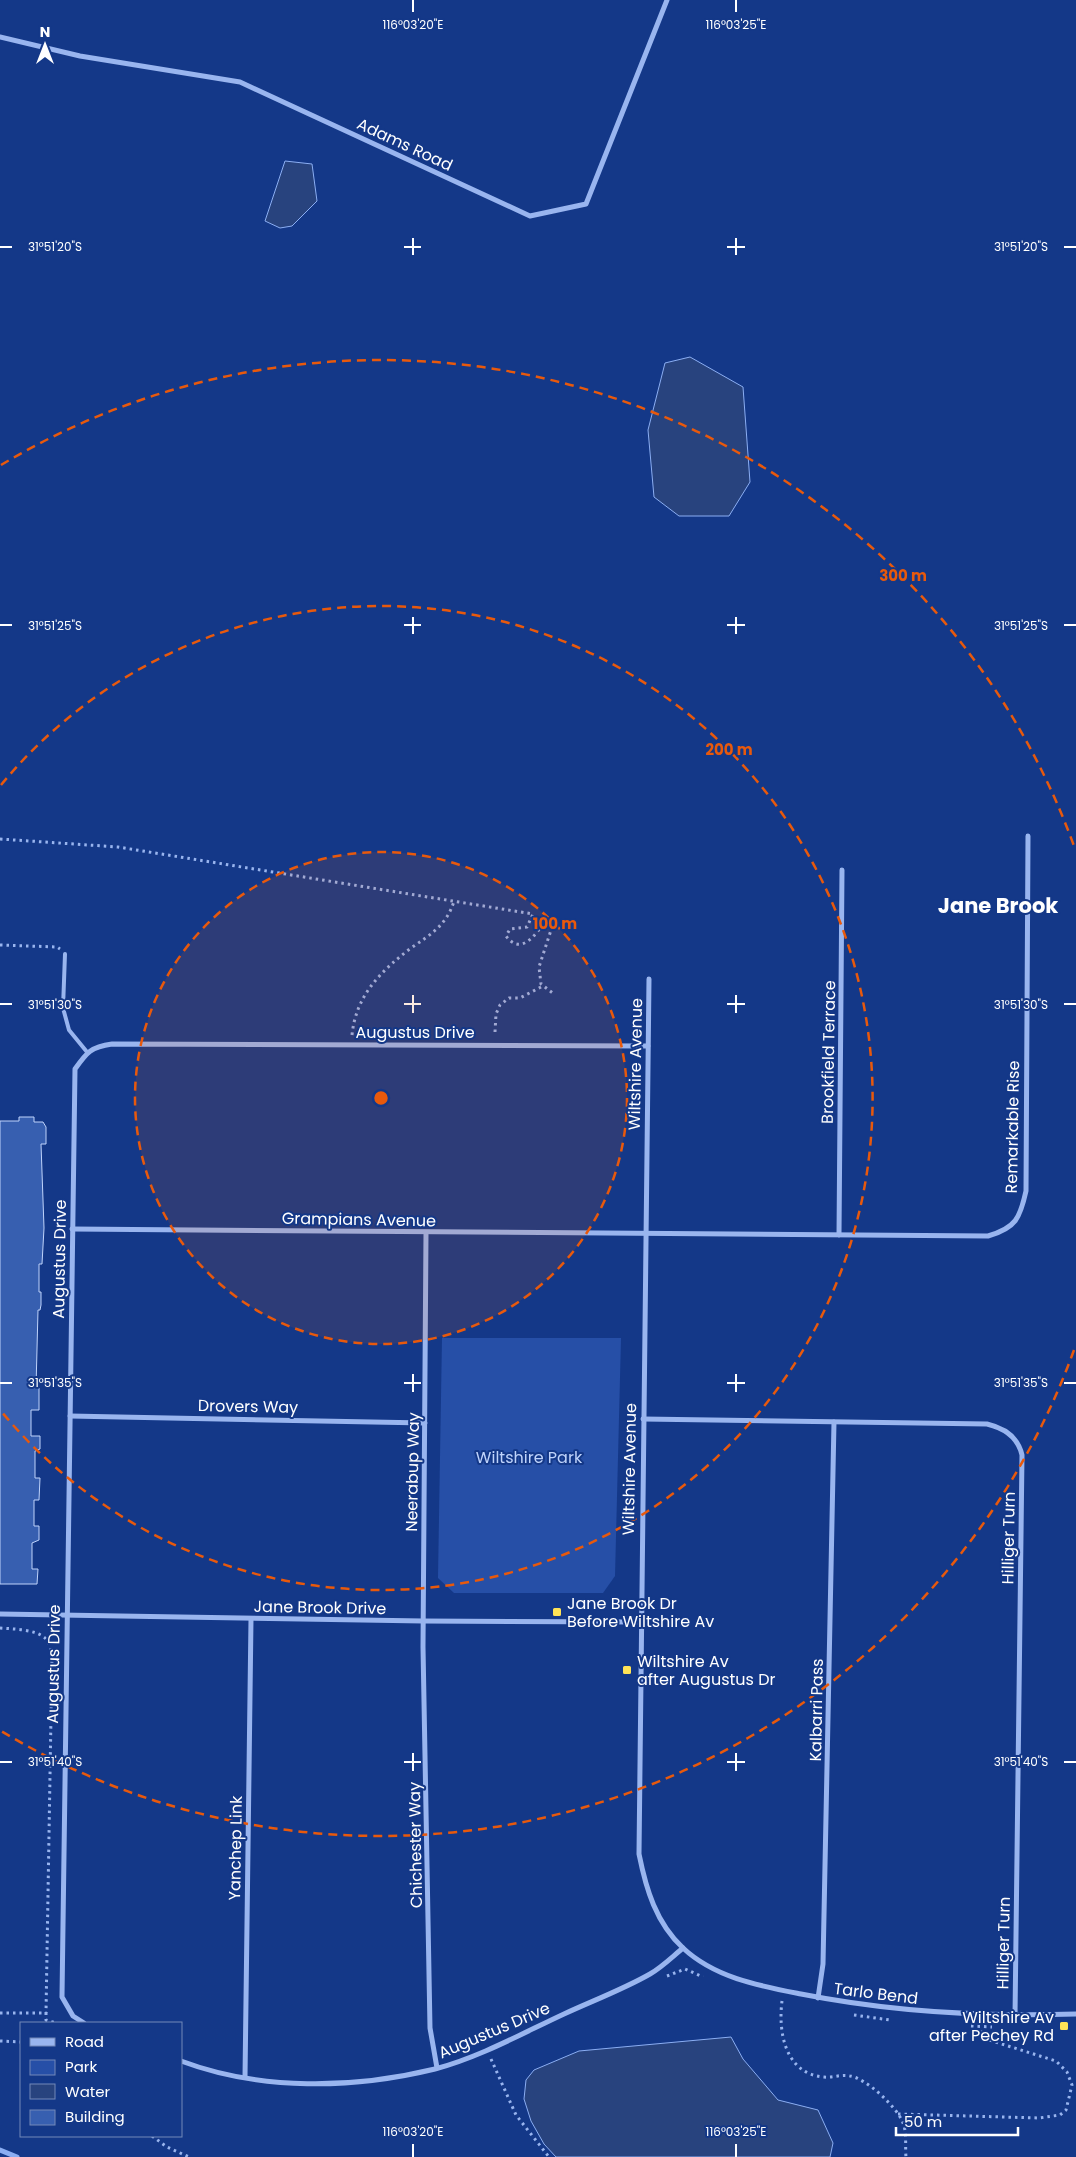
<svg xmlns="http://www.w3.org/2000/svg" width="1076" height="2157" font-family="Poppins,sans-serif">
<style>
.green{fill:#264fa7}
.water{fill:#28437e;stroke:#8baef3}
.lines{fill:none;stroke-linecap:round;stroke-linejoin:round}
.stream{stroke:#8baef3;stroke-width:5}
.building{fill:#375fb0;stroke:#bfd3fb}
.path{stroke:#99b5ef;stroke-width:3;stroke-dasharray:2.5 4;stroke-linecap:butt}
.service{stroke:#99b5ef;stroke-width:4}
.minor{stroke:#99b5ef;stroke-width:5}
.ticks{fill:none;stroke:#fff;stroke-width:2}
.ring{fill:none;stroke:#e8590c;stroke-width:2.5;stroke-dasharray:9 6}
.poi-dot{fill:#ffe357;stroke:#143888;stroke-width:2}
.labels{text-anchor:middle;stroke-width:4;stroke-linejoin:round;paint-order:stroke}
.street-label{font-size:16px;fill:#fff;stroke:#143888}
.park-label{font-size:16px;fill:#bfd3fb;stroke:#143888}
.poi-label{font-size:16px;fill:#fff;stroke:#143888;text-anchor:start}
.district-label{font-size:21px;font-weight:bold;fill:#fff;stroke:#143888}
.ticks-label{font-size:12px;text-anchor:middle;fill:#fff;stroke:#143888;stroke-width:4;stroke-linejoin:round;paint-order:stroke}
.centre{fill:#e8590c;stroke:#143888;stroke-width:2.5}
.ring-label{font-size:15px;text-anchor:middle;font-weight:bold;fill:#e8590c;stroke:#143888;stroke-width:4;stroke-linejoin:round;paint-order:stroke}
</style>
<rect width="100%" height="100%" fill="#143888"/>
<path class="green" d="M442,1338h179l-6,238 -12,17h-149l-16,-15z"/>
<g class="water">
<path d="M285,161l27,3 5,37 -25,25 -12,2 -15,-7z"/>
<path d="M690,357l53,30 7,95 -21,34h-50l-25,-19 -6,-67 17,-67z"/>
<path d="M731,2037l12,22 35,41 40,10 15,33 -3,14h-274l-12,-13 -13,-23 -7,-22 2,-19 8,-10 45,-19z"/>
</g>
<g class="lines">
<path class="stream" d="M0,2150l17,7"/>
</g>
<path class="building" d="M19,1117h15v5h9l3,5v17h-5l3,84 -2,36h-3v28h2v13l-1,5h-2l-2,78h3v22h-8v26h9v13l-5,2v27h5l-1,22h-5v26h5v14l-7,3v26h6l-1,15h-37v-463h19z"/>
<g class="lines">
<g class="path">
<path d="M0,839l118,8 415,67 -6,13 -17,2 -4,7c15,20 29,-1 38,-13h5l3,4 -13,40 2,17 13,10"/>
<path d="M0,945l57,2 3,2"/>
<path d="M495,1032l1,-18 4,-9 9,-7h11l23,-12"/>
<path d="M352,1035c4,-40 29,-64 59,-87 19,-13 36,-23 43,-47"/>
<path d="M0,1628c12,1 35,1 45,10 5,5 6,13 7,19l-6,356"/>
<path d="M667,1976l18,-7 18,8"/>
<path d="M782,2001c-4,31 3,73 42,76 9,1 17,-3 26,-1 16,2 48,32 53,47 4,9 2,24 3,34"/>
<path d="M0,2013h46v7l10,3"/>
<path d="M854,2015l36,5"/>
<path d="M971,2026l21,1"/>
<path d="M0,2041l21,1"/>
<path d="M491,2059l25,56 33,42"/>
<path d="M898,2114l141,4 21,-3 6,-5 6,-25 -5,-13 -11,-11 -67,-21 -8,-8 -1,-5"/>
<path d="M152,2136l15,11 22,10"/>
</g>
<path class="service" d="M65,954l-2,54 6,22 18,22"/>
<g class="minor">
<path d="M0,37l80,19 160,26 290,134 56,-12 81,-204"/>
<path d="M649,979l-10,875c7,35 17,69 44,94 32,30 77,38 118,46 91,18 183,23 275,20"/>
<path d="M72,1229l916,7c28,-8 32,-18 38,-45l2,-355"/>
<path d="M426,1233l-3,414 7,381 7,40"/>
<path d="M839,1235l3,-365"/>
<path d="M70,1416l355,7"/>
<path d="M643,1419l344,5c17,4 31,13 35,31l-7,561"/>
<path d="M0,1614l423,7 217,1"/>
<path d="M818,1998l5,-34 11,-542"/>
<path d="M84,2023l-11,-7 -11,-19 13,-928c12,-17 16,-22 37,-25l536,2"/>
<path d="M181,2061c80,30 172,28 254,8 45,-12 88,-36 129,-55 28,-13 60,-25 86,-40 12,-7 22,-17 33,-26"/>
<path d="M245,2077l6,-458"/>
</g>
</g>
<path class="ticks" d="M413,0v12M736,0v12M413,238v17M736,238v17M0,247h12M404,247h17M727,247h18M1064,247h12M413,617v17M736,617v17M0,625h12M404,625h17M727,625h18M1064,625h12M413,995v18M736,995v18M0,1004h12M404,1004h17M727,1004h18M1064,1004h12M413,1374v18M736,1374v18M0,1383h12M404,1383h17M727,1383h18M1064,1383h12M413,1753v18M736,1753v18M0,1762h12M404,1762h17M727,1762h18M1064,1762h12M413,2144v13M736,2144v13"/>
<circle cx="381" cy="1098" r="246" fill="#e8590c" fill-opacity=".12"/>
<g class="ring">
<circle cx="381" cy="1098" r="246"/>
<path d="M1 785A492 492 0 1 1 1 1411"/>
<path d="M1074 1350A738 738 0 0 1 1 1731M1 465A738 738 0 0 1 1074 846"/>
</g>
<g class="poi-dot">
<rect x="552" y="1607" width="10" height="10" rx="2.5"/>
<rect x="622" y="1665" width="10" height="10" rx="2.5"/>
<rect x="1059" y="2021" width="10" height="10" rx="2.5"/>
</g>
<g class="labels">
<g class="street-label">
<text transform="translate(405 144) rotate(25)" y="6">Adams Road</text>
<text x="415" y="1038">Augustus Drive</text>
<text transform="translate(828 1052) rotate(-89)" y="6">Brookfield Terrace</text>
<text transform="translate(635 1064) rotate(-89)" y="6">Wiltshire Avenue</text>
<text transform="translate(1012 1127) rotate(-89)" y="6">Remarkable Rise</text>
<text transform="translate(359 1219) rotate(1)" y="6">Grampians Avenue</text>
<text transform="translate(59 1259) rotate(-89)" y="6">Augustus Drive</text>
<text transform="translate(248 1406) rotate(1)" y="6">Drovers Way</text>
<text transform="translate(629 1469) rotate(-89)" y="6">Wiltshire Avenue</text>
<text transform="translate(412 1472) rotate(-89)" y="6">Neerabup Way</text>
<text transform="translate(1008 1538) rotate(-89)" y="6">Hilliger Turn</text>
<text transform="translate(320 1607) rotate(1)" y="6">Jane Brook Drive</text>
<text transform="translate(53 1664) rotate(-89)" y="6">Augustus Drive</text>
<text transform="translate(816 1710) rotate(-89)" y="6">Kalbarri Pass</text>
<text transform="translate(415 1845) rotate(-91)" y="6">Chichester Way</text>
<text transform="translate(235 1848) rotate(-89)" y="6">Yanchep Link</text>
<text transform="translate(1003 1943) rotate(-89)" y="6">Hilliger Turn</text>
<text transform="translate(876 1993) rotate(7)" y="6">Tarlo Bend</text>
<text transform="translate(494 2030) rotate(-23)" y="6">Augustus Drive</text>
</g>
<g class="park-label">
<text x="529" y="1463">Wiltshire Park</text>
</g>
<g class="poi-label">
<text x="567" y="1609">Jane Brook Dr<tspan x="567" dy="18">Before Wiltshire Av</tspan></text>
<text x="637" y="1667">Wiltshire Av<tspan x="637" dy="18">after Augustus Dr</tspan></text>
<text x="1054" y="2023" text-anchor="end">Wiltshire Av<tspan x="1054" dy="18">after Pechey Rd</tspan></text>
</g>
<g class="district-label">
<text x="998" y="913">Jane Brook</text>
</g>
</g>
<g class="ticks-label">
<text x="413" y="29">116°03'20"E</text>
<text x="736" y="29">116°03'25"E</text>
<text x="55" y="251">31°51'20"S</text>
<text x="1021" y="251">31°51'20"S</text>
<text x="55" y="630">31°51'25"S</text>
<text x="1021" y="630">31°51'25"S</text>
<text x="55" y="1009">31°51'30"S</text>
<text x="1021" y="1009">31°51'30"S</text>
<text x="55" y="1387">31°51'35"S</text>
<text x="1021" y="1387">31°51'35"S</text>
<text x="55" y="1766">31°51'40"S</text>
<text x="1021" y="1766">31°51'40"S</text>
<text x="413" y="2136">116°03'20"E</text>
<text x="736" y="2136">116°03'25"E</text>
</g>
<circle cx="381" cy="1098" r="8" class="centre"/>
<g class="ring-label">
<text x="903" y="581">300 m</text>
<text x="729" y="755">200 m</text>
<text x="555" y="929">100 m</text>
</g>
<rect x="20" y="2022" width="162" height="115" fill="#143888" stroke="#7288b8"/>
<rect x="30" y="2038" width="25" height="8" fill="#99b5ef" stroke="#7288b8"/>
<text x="65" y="2047" font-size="15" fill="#ffffff">Road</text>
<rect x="30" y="2060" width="25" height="15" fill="#264fa7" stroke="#7288b8"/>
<text x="65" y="2072" font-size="15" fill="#ffffff">Park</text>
<rect x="30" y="2084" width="25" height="15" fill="#28437e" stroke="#7288b8"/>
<text x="65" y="2097" font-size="15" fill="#ffffff">Water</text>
<rect x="30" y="2110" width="25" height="15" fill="#375fb0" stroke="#7288b8"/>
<text x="65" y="2122" font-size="15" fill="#ffffff">Building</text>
<g transform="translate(45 45)" stroke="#143888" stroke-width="4" paint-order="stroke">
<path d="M0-4L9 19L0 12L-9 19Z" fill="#ffffff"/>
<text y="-8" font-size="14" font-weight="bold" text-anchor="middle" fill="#ffffff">N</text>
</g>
<path d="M896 2127v8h122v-8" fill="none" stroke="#ffffff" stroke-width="2.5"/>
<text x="904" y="2127" font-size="15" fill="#ffffff" stroke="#143888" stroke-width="4" paint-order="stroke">50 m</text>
</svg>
